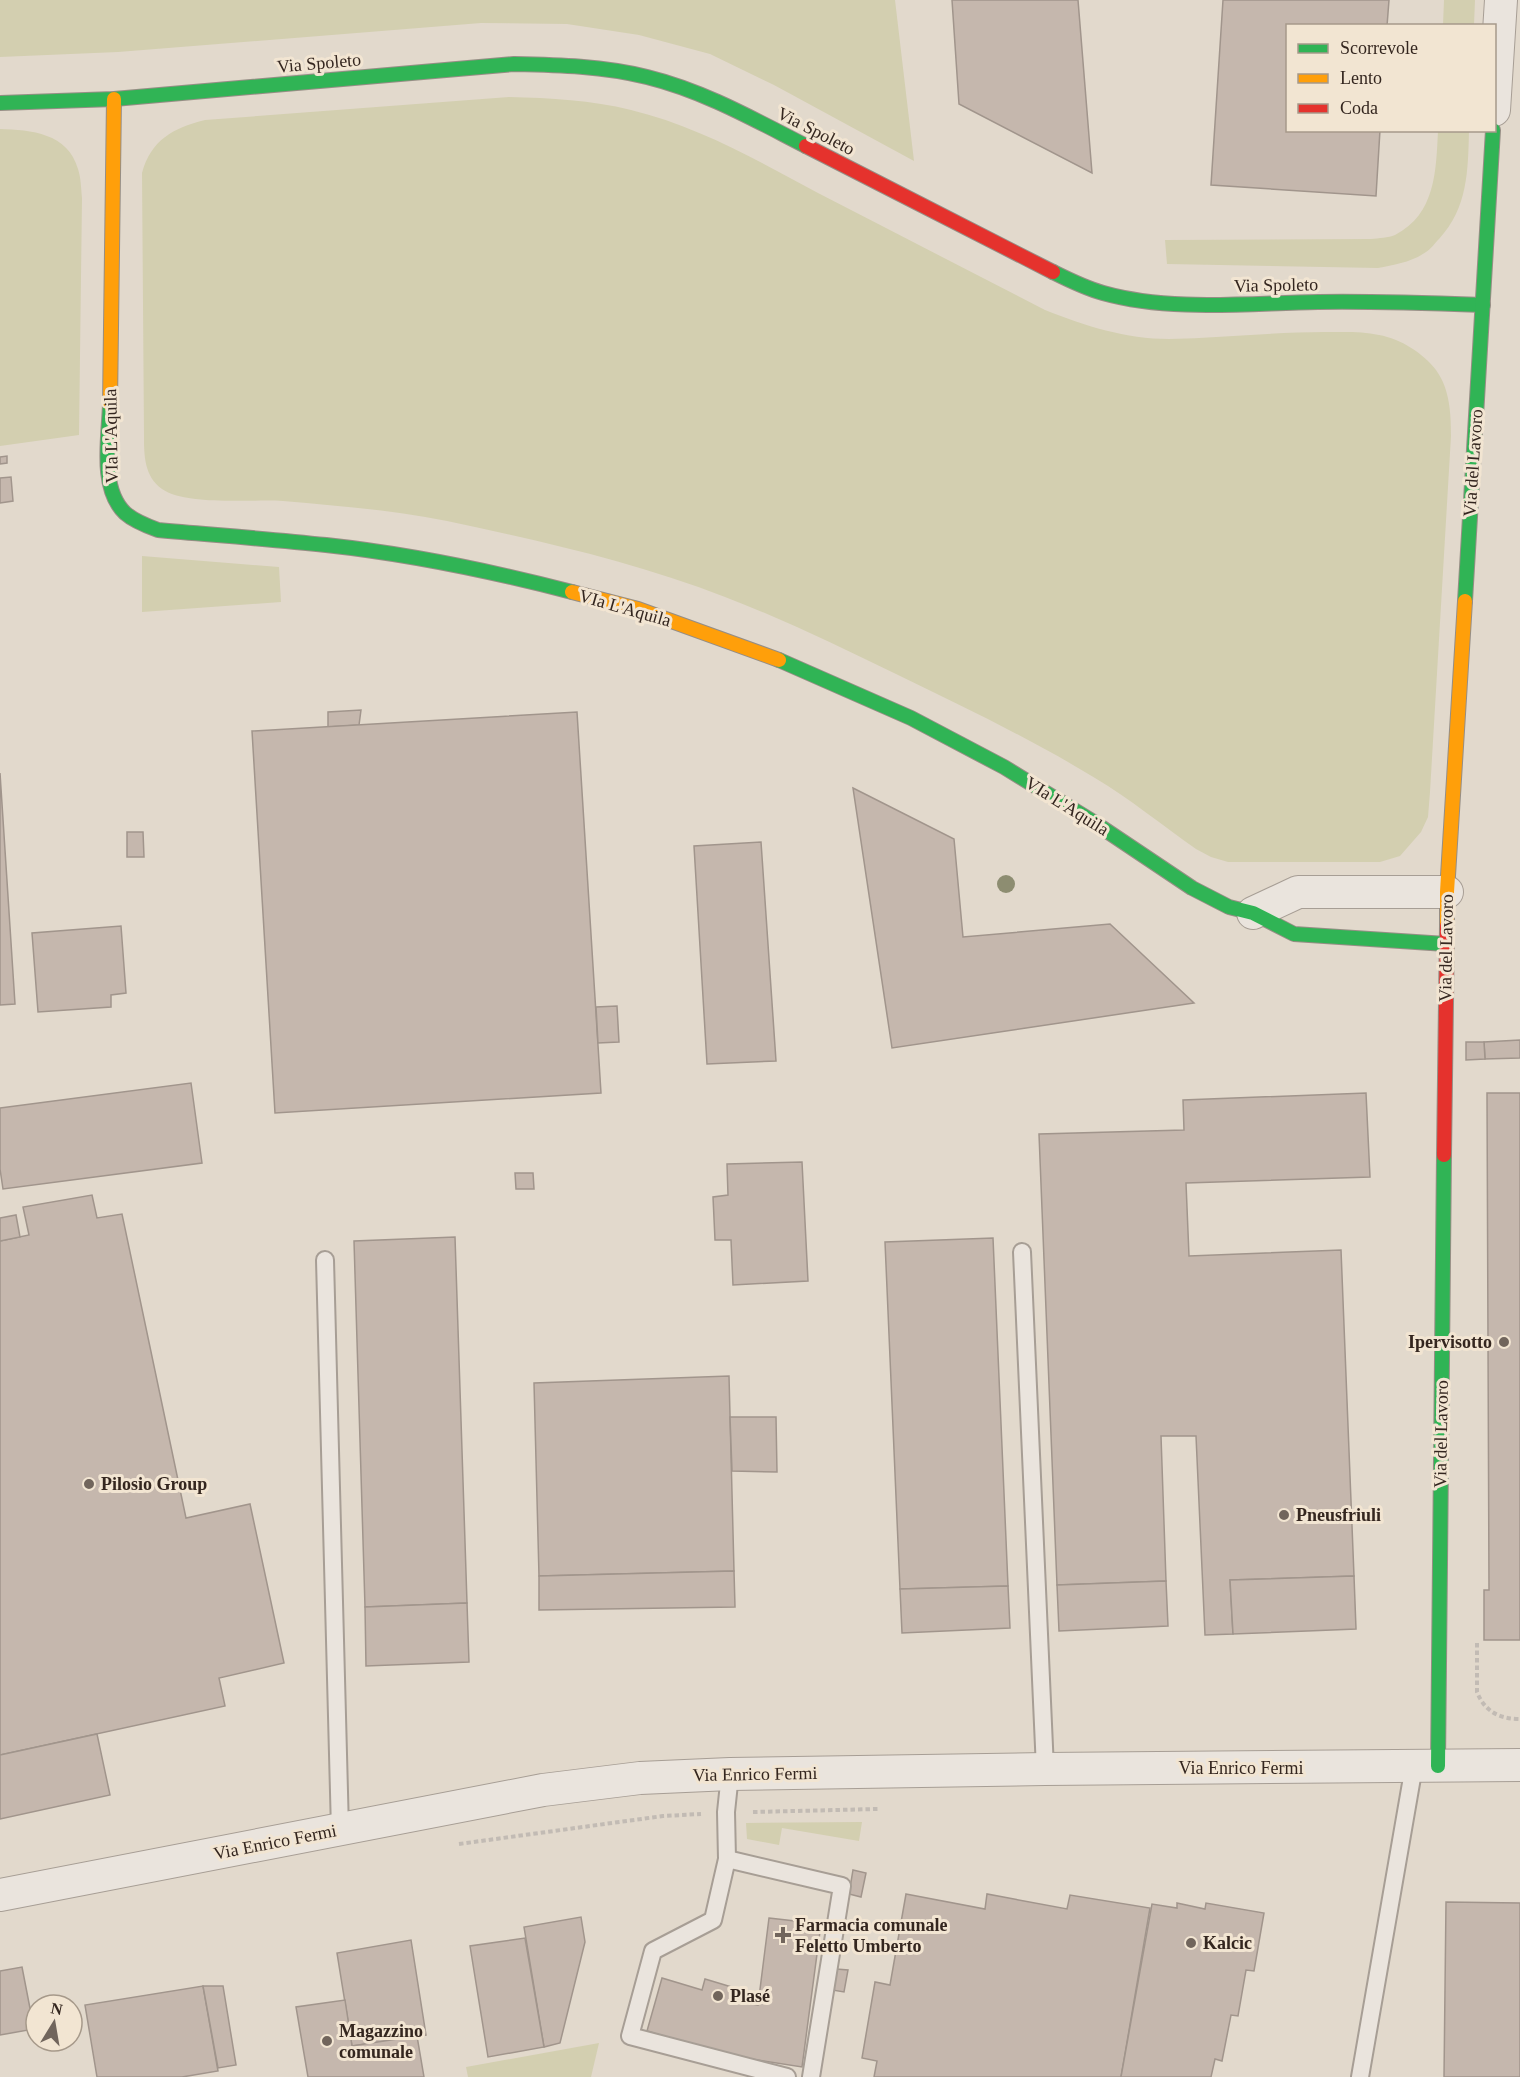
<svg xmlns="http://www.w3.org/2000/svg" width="1520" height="2077" font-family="Georgia,serif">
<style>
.green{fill:#d3cfb0}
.building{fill:#c5b7ad;stroke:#a1958c;stroke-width:1.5}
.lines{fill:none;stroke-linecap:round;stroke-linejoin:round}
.lane-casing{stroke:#a79e95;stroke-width:20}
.street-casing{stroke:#a79e95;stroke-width:34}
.fast-casing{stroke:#968e85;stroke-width:16}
.slow-casing{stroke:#968e85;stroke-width:16}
.jam-casing{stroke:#968e85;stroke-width:16}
.path{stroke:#c2bbb4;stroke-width:4;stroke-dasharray:4.5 3;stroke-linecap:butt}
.lane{stroke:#eae4dd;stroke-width:16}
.street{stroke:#eae4dd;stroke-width:32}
.fast{stroke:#30b455;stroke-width:14}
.slow{stroke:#ff9f0a;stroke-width:14}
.jam{stroke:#e5322d;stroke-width:14}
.tree{fill:#8d8d71}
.poi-dot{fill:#71655c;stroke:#f2e5d2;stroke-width:2}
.labels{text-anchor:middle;stroke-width:6;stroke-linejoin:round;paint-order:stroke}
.street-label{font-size:18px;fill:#34261f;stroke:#f2e5d2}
.poi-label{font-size:18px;font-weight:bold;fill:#34261f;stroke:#f2e5d2;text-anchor:start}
</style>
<rect width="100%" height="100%" fill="#e2d9cc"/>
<g class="green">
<path d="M0,0h895l19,161 -140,-76 -64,-31 -71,-19 -72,-11 -86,-1 -363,29 -118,5z"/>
<path d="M1444,0h31l-1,25h-31z"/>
<path d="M509,97c42,1 82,3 122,13 67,16 127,51 187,83 76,39 151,78 227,117 40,16 81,29 124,29 52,-1 104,-7 156,-7 18,0 37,-1 54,3 22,4 44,18 57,35 14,19 15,44 15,66l-21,356 -2,25 -7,15 -21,24 -20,6h-152l-17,-5 -15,-8c-34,-24 -66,-50 -101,-71 -64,-39 -131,-71 -199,-104 -56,-27 -113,-55 -171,-77 -90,-35 -184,-56 -278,-76 -53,-11 -109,-15 -164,-20 -31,-2 -97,5 -121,-12 -18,-13 -18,-34 -18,-54l-2,-262c9,-33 31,-45 63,-53z"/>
<path d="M0,129c31,1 68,4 78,40 3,9 3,19 4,29l-3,237 -79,11z"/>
<path d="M1438,131h31c-1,39 -1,77 -30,108 -4,4 -8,10 -13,13 -14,10 -32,13 -48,16l-211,-4 -2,-24 206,-1c8,-1 17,-1 24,-4 41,-21 41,-65 43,-104z"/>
<path d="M142,556l137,11 2,35 -139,10z"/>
<path d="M862,1822l-3,19 -77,-13 -3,17 -32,-6 -1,-16z"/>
<path d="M599,2043l-8,34h-123l-2,-10z"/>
</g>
<g class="building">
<path d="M952,0h126l14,173 -133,-69z"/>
<path d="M1223,0h166l-2,26h-99v104h92l-4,66 -165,-11z"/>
<path d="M7,456v7l-7,1v-7z"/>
<path d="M11,477l2,24 -13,2v-25z"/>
<path d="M361,710l-2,15 -31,2v-15z"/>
<path d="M577,712l24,381 -326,20 -23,-382z"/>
<path d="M0,773l15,231 -15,1z"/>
<path d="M853,788l101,51 9,98 147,-13 84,79 -302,45z"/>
<path d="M127,832h16l1,25h-17z"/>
<path d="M761,842l15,219 -69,3 -13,-218z"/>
<path d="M121,926l5,67 -15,2v12l-73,5 -6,-79z"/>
<path d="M617,1006l2,36 -21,1 -2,-36z"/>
<path d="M1520,1040v18l-35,1 -1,-17z"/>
<path d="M1466,1042h18l1,17 -19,1z"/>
<path d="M191,1083l11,80 -199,26 -3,-20v-61z"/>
<path d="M1366,1093l4,84 -184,6 3,73 152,-6 13,326 -124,4 3,54 -28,1 -9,-199h-35l5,145 -109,4 -18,-451 145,-4 -1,-30z"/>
<path d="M1487,1093h33v547h-36v-50h5z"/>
<path d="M802,1162l6,119 -75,4 -2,-45h-16l-2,-43 15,-2 -1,-31z"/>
<path d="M515,1173h18l1,16h-18z"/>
<path d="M92,1195l5,23 25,-4 64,304 64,-14 34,159 -65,15 6,28 -225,49v-514l29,-6 -6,-28z"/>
<path d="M16,1215l4,22 -20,4v-23z"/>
<path d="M455,1237l12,366 -102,4 -11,-366z"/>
<path d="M993,1238l15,348 -108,3 -15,-347z"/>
<path d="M729,1376l5,195 -195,5 -5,-193z"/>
<path d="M730,1417h46l1,55 -45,-1z"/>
<path d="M734,1571l1,36 -196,3v-34z"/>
<path d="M1354,1576l2,53 -123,5 -3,-54z"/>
<path d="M1166,1581l2,45 -109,5 -2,-46z"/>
<path d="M1008,1586l2,42 -108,5 -2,-44z"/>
<path d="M467,1603l2,59 -103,4 -1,-59z"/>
<path d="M97,1734l13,61 -110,24v-64z"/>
<path d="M853,1870l13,3 -5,24 -12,-3z"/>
<path d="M906,1894l79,15 2,-15 80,15 3,-14 80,13 -29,169h-247l3,-16 -15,-3 13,-76 15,3z"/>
<path d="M1446,1902l74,1v174h-76z"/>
<path d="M1177,1903l28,6 1,-6 58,10 -10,58 -8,-1 -8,46 -7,-1 -9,46 -7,-2 -4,18h-90l31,-173 25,4z"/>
<path d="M581,1917l4,25 -25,101 -16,4 -20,-120z"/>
<path d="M769,1918l52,6 -19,143 -76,-12 -79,-24 15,-53 40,12 3,-11 40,12 -3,11 16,3z"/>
<path d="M525,1938l19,109 -56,10 -18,-111z"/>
<path d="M411,1940l15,95 -74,11 -15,-93z"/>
<path d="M22,1967l12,62 -34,6v-64z"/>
<path d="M836,1969l12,1 -4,22 -12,-2z"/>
<path d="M203,1986l15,85 -36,6h-85l-12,-72z"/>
<path d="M203,1986h20l13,79 -18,3z"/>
<path d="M345,2000l7,46 65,-10 7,41h-116l-12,-70z"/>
</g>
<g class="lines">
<defs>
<g id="lane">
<path d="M1022,1252l23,517"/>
<path d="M325,1260l15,570"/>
<path d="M730,1774l-4,38 1,47 -14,61 -60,31 -23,85 157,41"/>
<path d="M727,1859l115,27 -31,191"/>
<path d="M1360,2077l54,-311"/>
</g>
<g id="street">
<path d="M1494,110l7,-110"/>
<path d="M1253,913l45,-21h149"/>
<path d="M0,1895l543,-105 97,-12 90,-4 315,-5 475,-4"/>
</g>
<g id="fast">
<path d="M0,103l114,-4 400,-35c44,1 89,2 133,13 57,14 108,43 159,69"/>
<path d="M1053,272c16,8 32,16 50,21 68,19 145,10 215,9 55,-1 110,1 165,3"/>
<path d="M110,404c-1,33 -11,84 15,109 9,8 22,13 33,17 56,5 112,9 168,15 83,9 165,26 246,47"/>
<path d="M1465,601l28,-471"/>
<path d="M779,660l132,58 93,49 88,54 100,67 37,19 24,6 41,21 152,10"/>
<path d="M1438,1766l6,-611"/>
</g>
<g id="slow">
<path d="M110,404l4,-305"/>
<path d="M572,592l66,17 141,51"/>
<path d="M1447,926v-34l18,-291"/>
</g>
<g id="jam">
<path d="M806,146l247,126"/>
<path d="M1444,1155l3,-229"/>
</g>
</defs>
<use href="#lane" class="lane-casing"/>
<use href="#street" class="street-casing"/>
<use href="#fast" class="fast-casing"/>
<use href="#slow" class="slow-casing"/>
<use href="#jam" class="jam-casing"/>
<g class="path">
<path d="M1477,1643v49c8,20 23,27 43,27"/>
<path d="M753,1812l125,-3"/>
<path d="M459,1844l204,-28 38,-2"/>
</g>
<use href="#lane" class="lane"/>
<use href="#street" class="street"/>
<use href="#fast" class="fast"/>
<use href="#slow" class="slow"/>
<use href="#jam" class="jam"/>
</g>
<circle class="tree" cx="1006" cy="884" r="9"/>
<g class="poi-dot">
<circle cx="1504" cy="1342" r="6"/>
<circle cx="89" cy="1484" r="6"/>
<circle cx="1284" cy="1515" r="6"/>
<path d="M780 1926h6v6h6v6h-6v6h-6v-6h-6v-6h6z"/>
<circle cx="1191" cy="1943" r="6"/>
<circle cx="718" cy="1996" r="6"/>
<circle cx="327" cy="2041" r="6"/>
</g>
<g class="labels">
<g class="street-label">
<text transform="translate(319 63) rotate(-5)" y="6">Via Spoleto</text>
<text transform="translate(816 131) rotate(27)" y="6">Via Spoleto</text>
<text transform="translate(1276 285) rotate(-1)" y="6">Via Spoleto</text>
<text transform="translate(111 436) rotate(-91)" y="6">VIa L'Aquila</text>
<text transform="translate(1473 463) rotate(-86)" y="6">Via del Lavoro</text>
<text transform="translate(625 608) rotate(16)" y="6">VIa L'Aquila</text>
<text transform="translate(1067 806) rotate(32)" y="6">VIa L'Aquila</text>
<text transform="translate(1446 948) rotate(-89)" y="6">Via del Lavoro</text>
<text transform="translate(1441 1434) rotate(-89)" y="6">Via del Lavoro</text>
<text x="1241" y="1774">Via Enrico Fermi</text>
<text transform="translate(755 1774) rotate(-1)" y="6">Via Enrico Fermi</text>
<text transform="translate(275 1842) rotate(-11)" y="6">Via Enrico Fermi</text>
</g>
<g class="poi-label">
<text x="1492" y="1348" text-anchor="end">Ipervisotto</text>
<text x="101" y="1490">Pilosio Group</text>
<text x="1296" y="1521">Pneusfriuli</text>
<text x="795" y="1931">Farmacia comunale<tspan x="795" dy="21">Feletto Umberto</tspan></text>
<text x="1203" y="1949">Kalcic</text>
<text x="730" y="2002">Plasé</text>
<text x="339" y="2037">Magazzino<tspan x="339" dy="21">comunale</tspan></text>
</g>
</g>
<rect x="1286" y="24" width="210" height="108" fill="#f2e5d2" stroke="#a6998a" stroke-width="1.5"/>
<rect x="1298" y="44" width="30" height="9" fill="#30b455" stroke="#a6998a" stroke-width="1.5"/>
<text x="1340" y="54" font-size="18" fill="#34261f">Scorrevole</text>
<rect x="1298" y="74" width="30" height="9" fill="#ff9f0a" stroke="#a6998a" stroke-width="1.5"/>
<text x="1340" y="84" font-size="18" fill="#34261f">Lento</text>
<rect x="1298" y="104" width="30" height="9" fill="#e5322d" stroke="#a6998a" stroke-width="1.5"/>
<text x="1340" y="114" font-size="18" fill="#34261f">Coda</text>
<g transform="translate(54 2023) rotate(11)"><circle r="28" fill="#f2e5d2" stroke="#a6998a" stroke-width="1.5"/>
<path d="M0-4.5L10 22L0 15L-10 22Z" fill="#71655c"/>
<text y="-9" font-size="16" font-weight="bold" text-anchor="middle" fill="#34261f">N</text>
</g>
</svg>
